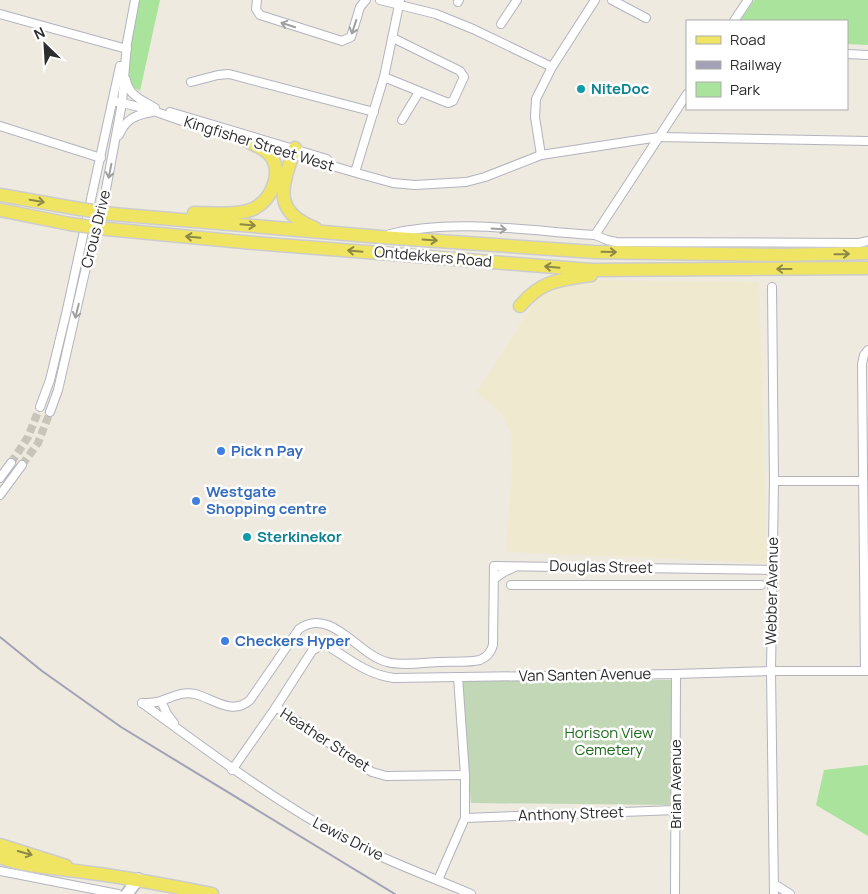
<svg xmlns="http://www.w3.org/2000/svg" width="868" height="894" font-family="Manrope,sans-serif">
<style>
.education{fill:#efe9cf}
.green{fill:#a9e39c}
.cemetery{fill:#c1d7b6}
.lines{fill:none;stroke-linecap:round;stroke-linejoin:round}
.street-tunnel{stroke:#c7c4bb;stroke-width:8;stroke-dasharray:8 4;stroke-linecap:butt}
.street-casing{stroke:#b2b3bf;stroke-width:10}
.secondary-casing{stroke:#b2b3bf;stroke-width:14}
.primary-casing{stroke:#ccc;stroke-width:15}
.street{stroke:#fff;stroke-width:8}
.secondary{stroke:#fff;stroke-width:11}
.primary{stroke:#f0e562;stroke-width:12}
.rail{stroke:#a2a1b6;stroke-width:2}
.primary-bridge-casing{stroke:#ccc;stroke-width:15;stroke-linecap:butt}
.primary-bridge{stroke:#f0e562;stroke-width:12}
.oneway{stroke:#a0a0a0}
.oneway2{stroke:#8e8847}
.culture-dot{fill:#0f9aa8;stroke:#fff;stroke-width:2}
.shop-dot{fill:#3f7fe0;stroke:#fff;stroke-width:2}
.labels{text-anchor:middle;stroke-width:5;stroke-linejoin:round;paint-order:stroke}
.culture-label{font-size:15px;font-weight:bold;fill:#0d838f;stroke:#fff;text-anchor:start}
.street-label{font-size:15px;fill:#2c2c2c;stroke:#fff}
.shop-label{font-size:15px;font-weight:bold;fill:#366cbe;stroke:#fff;text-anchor:start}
.park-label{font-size:15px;fill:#1f6a1c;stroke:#fff}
</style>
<rect width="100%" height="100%" fill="#eeeadf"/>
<path class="education" d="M575,280l184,2 8,281 -261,-11 6,-83 -1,-35 -10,-21 -24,-21 63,-99z"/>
<g class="green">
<path d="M139,0h21l-20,91 -10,-6 -2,-24z"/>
<path d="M754,0h114v45l-21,-1v-23h-107z"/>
<path d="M868,765v71l-52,-31 8,-35z"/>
</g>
<path class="cemetery" d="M671,680l1,125 -201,-2 -10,-122z"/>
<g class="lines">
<g class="street-tunnel">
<path d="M11,463l17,-26 12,-30"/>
<path d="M22,465l16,-22 12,-31"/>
</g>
<defs>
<g id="street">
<path d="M257,0l-1,9 4,6 82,26 9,-4 9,-30 6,-7"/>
<path d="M380,0l56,14 37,15 79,38"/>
<path d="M612,0l34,18"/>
<path d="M458,2l1,-2"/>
<path d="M0,14l127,35"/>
<path d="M734,21l14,-21"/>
<path d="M501,24l16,-24"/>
<path d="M847,54l21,1"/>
<path d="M384,77l64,26 5,-2 11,-24 -4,-6 -67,-33"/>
<path d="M126,80c3,16 16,20 29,28"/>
<path d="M191,82l27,-7 11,-1 145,38"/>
<path d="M113,101l35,8 48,17 54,15"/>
<path d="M170,112l157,47"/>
<path d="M402,120l17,-28"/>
<path d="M0,126l101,32"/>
<path d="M119,135c7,-16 16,-20 33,-23"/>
<path d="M261,145l99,29 33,9 22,2 51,-3 19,-5 56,-22 118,-18 209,4"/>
<path d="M541,155l-6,-38 1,-18 16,-32 43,-67"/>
<path d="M356,169l28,-92 16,-77"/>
<path d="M390,234c63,-16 140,-3 205,1l12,5 9,2 243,1 9,-2"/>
<path d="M595,235l92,-141"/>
<path d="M772,287l2,194 -3,190 3,223"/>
<path d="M40,407l10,-27 16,-66 54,-248"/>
<path d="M50,412l8,-22 29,-127 17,-63 18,-97 5,-60 8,-43"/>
<path d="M0,478l11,-15"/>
<path d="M774,481h89"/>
<path d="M0,495l22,-30"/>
<path d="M494,579l10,-7 11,-5"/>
<path d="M511,585h250"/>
<path d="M865,671l-3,-307 2,-9 4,-5"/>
<path d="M161,701l6,13 7,9"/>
<path d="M142,703c6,0 13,0 19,-2 11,-4 22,-10 34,-7 19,5 37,22 55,6l49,-71c32,-23 59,26 88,33 15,4 34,1 50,0 14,-1 29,1 43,-2 7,-3 11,-7 13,-15l1,-79 279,4"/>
<path d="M142,703c66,48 131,97 203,136 40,22 84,37 126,55"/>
<path d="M276,707l96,65 14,4 79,-1"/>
<path d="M232,770l44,-63 36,-56 9,-6 7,1c21,13 40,29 66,32l282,-4 95,-3h97"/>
<path d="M465,818l211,-8"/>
<path d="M0,871l118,23"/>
<path d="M438,880l27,-62v-43l-7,-98"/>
<path d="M774,884l16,10"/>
<path d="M675,894l1,-220"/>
</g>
<path id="secondary" d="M127,894l11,-15"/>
<g id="primary">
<path d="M295,148c-12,36 -25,63 20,80"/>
<path d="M0,195l74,13"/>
<path d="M0,210l70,14"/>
<path d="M194,213c17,0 47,3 61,-5 18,-10 28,-37 15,-53 -6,-7 -16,-10 -23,-14"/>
<path d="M112,214l269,23 213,15 187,3 87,-2"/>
<path d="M107,229l147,14 338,27 276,-2"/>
<path d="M520,306c22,-26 39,-26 71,-31"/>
<path d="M0,845l66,21"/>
<path d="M0,857c29,11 60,11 91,16 40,5 80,13 121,21"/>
</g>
</defs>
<use href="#street" class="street-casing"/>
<use href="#secondary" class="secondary-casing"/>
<use href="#primary" class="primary-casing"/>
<use href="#street" class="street"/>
<use href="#secondary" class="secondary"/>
<use href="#primary" class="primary"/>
<path class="rail" d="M0,637l42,34 79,56 274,167"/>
<defs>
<g id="primary-bridge">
<path d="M74,208l38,6"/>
<path d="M70,224l37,5"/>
</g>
</defs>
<use href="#primary-bridge" class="primary-bridge-casing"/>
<use href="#primary-bridge" class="primary-bridge"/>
</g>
<defs><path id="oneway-shaft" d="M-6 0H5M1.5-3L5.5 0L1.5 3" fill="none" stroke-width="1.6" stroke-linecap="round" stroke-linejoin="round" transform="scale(1.25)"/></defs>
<g class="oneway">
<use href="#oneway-shaft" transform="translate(288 25) rotate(-162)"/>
<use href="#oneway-shaft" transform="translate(354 27) rotate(108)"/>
<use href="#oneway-shaft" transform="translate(110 171) rotate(101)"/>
<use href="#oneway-shaft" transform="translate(499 229) rotate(4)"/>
<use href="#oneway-shaft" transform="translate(77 311) rotate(104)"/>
</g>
<g class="oneway2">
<use href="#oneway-shaft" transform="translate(37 201) rotate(10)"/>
<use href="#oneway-shaft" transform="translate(248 225) rotate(5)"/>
<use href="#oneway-shaft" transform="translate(193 237) rotate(-175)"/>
<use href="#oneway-shaft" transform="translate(430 240) rotate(4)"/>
<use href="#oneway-shaft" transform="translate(355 251) rotate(-175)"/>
<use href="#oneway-shaft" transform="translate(609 252) rotate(1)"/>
<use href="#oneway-shaft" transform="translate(842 254) rotate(-1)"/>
<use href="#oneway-shaft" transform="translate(552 267) rotate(-175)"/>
<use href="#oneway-shaft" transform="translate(784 269) rotate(180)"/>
<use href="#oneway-shaft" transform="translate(25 853) rotate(16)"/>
</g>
<g class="culture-dot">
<circle cx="581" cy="89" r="5"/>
<circle cx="247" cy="537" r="5"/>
</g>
<g class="shop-dot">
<circle cx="221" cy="451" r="5"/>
<circle cx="196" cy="501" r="5"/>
<circle cx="225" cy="641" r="5"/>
</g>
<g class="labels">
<g class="culture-label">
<text x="591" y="94">NiteDoc</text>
<text x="257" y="542">Sterkinekor</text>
</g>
<g class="street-label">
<text transform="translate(259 144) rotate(17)" y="5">Kingfisher Street West</text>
<text transform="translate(96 229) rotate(-76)" y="5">Crous Drive</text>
<text transform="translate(433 257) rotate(5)" y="5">Ontdekkers Road</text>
<text transform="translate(601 567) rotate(1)" y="5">Douglas Street</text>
<text transform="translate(772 591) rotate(-89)" y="5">Webber Avenue</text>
<text transform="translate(585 675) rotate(-1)" y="5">Van Santen Avenue</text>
<text transform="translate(325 740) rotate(33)" y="5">Heather Street</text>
<text transform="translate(676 784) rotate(-90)" y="5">Brian Avenue</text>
<text transform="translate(571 814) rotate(-2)" y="5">Anthony Street</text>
<text transform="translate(348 839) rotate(27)" y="5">Lewis Drive</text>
</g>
<g class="shop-label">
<text x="231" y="456">Pick n Pay</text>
<text x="206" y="497">Westgate<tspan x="206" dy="17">Shopping centre</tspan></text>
<text x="235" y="646">Checkers Hyper</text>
</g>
<g class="park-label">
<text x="609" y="738">Horison View<tspan x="609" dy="17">Cemetery</tspan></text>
</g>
</g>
<rect x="686" y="20" width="162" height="90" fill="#ffffff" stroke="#ababab"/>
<rect x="696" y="36" width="25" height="8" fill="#f0e562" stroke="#ababab"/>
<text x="730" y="45" font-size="15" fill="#2c2c2c">Road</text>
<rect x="696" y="61" width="25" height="8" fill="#a2a1b6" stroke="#ababab"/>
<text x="730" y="70" font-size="15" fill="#2c2c2c">Railway</text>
<rect x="696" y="82" width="25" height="15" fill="#a9e39c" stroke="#ababab"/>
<text x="730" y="95" font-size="15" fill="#2c2c2c">Park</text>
<g transform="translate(45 45) rotate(335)" stroke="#ffffff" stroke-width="4" paint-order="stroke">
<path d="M0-4L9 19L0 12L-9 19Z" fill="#2c2c2c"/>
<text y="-8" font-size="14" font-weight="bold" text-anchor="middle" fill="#2c2c2c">N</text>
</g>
</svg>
